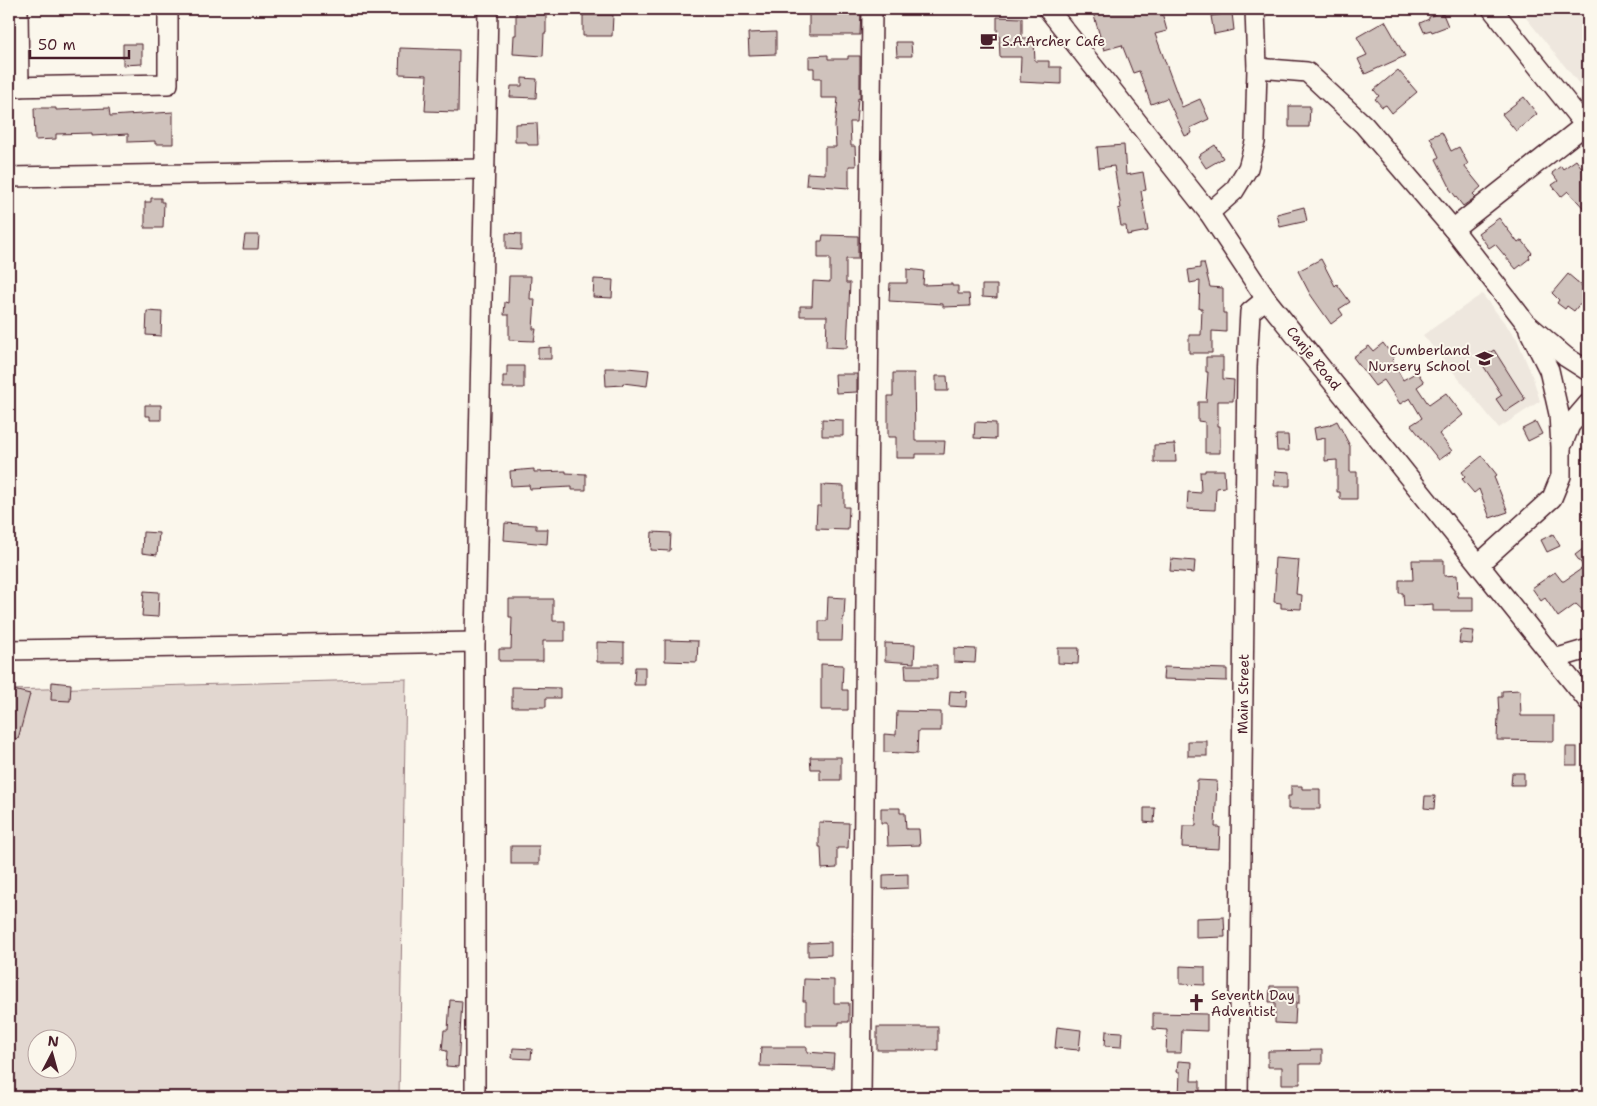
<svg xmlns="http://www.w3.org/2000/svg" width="1597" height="1106" font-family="'Shantell Sans',sans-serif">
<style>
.built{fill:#eee7de}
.green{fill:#e2d7d0;stroke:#967b7e;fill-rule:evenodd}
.building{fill:#cfc2bc;stroke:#4a1f2b}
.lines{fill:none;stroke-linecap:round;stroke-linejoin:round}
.minor-casing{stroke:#4a1f2b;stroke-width:22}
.minor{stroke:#fbf7ec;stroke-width:19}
.labels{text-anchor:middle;stroke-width:4;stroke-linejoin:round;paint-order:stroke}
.poi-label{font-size:14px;fill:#4a1f2b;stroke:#fbf7ec;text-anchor:start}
.street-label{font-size:14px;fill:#4a1f2b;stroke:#fbf7ec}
</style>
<rect width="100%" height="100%" fill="#fbf7ec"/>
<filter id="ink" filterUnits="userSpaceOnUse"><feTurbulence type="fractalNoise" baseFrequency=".02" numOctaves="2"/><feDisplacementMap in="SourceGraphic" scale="10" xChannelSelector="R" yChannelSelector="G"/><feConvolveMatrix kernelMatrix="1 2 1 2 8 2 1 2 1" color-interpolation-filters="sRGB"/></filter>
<g filter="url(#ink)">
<g class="built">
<path d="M1519,9h69v86z"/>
<path d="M1482,294l35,45 16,39 7,23 -41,27 -76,-93z"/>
</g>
<path class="green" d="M406,679l-7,418h-390v-407zM38,1038h30v30h-30z"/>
<g class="building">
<path d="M1092,9h69l6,22 -12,3 27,73 18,-8 9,20 -19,9 2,5 -7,3 -18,-38 -16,6 -12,-33 -6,2 -11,-28 -18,5z"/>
<path d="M516,10h30v23h-2l-1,23 -30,-2 1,-19h2z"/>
<path d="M809,11h52l-1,24h-51z"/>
<path d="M1440,12l1,3 2,-1 5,12 -16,6 -1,-2 -7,2 -4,-9 9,-4v-2z"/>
<path d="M1232,13l2,17 -20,4 -3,-18z"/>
<path d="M583,15h30l-1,21h-29z"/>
<path d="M997,17l25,1v20h8v4h4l1,19h14v6h12v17l-41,-2 1,-25h-21l-1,-22h-2z"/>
<path d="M1385,21l20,35 -40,18 -7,-15 9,-4 -10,-18z"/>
<path d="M776,32v22l-27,1 -1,-22z"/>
<path d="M896,42h15l1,14h-15z"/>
<path d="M123,44h19v20l-19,1z"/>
<path d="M400,48l59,2 -1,62 -33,-1 2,-36 -28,-1z"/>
<path d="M828,55v4h20v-3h12v43l-2,-1 -2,24h-6l1,24h4l1,20h-7v22l-43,-3 1,-12 18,1v-27h11l-1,-21 3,-28h-17v-20h-7v-10h-5v-12z"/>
<path d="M1398,70l19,22 -25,21 -6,-8 -4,2 -7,-8 4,-3 -5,-6z"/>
<path d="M522,78l15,1 -1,19 -26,-1 1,-11h11z"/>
<path d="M1524,97l13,17 -21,17 -14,-17z"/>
<path d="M1289,106h21l-1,21h-20z"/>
<path d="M34,108h22v2l53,-2 1,8 63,-4v32h-18v-3l-27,1v-8l-36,2v-3l-36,1v5l-21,1z"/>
<path d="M537,123l1,22h-10l-1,-3h-12v-18z"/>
<path d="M1442,132l9,19 8,-4 9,17 -4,2 17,21 -8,7 3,3 -13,9 -14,-18 1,-1 -14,-28 3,-2 -9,-20z"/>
<path d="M1124,145l2,30 17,-3 3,18 -5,1 7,40 -21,4 -1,-9h-5l-3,-17 3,-1 -7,-42 -15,2 -2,-21z"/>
<path d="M1215,145l8,13 -17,10 -8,-12z"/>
<path d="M1576,160l12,16v37l-20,-22 -7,6 -9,-12 6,-4 -6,-8 9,-7 2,3z"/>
<path d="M151,198h10v4h3l-1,26h-18v-26h6z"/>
<path d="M1304,207l3,14 -27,6 -3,-13z"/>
<path d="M1499,218l19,25 4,-3 10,13 -3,3 1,2 -14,11 -21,-25 -6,4 -11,-15z"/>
<path d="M506,233l15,1v16l-15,-1z"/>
<path d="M245,235h14l-1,14h-15z"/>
<path d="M823,235l35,1v23h-12v24h4l-3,65 -21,-1 1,-31h-27v-10h12l1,-25 17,1v-24h-12v-17h4z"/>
<path d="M1321,259l14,27 2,-2 13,18 -11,7 4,6 -12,9 -21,-30 -12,-23z"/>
<path d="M1200,263h4l6,24 13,1v25h3v19l-14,-1v22h-23v-18h12l1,-27h-3l1,-27 -10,2 -2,-13 12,-2z"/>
<path d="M907,269l17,2 -1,14 29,-1v2h6v8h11l1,12 -27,1v-3l-54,-3 1,-18h17z"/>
<path d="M1568,274l20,17v2l-14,18 -7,-5 -2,3 -8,-6 2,-3 -7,-7z"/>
<path d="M509,276h22l-1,23h5l-2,30h3l-2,12 -25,-1v-25h-5l1,-13 3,1z"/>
<path d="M594,279l19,1 -1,18 -19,-1z"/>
<path d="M982,285h15v13l-15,-1z"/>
<path d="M147,311l15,1 -1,24 -15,-1z"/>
<path d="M1383,343l11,15 -2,2 11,20 14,-8 7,10 -7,5 12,18 17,-12 17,22 -24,19 13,17 -13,9 -28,-35 11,-7 -12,-20 -10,6 -16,-24 -9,6 -22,-29 16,-11 4,5z"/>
<path d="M551,347v12h-13v-11z"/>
<path d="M1494,350l31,49 -20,13 -9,-13 6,-4 -23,-36z"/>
<path d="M1206,357h17v22l11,1 -1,21h-15v25h2v27h-15v-31l-7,-1v-19h8l2,-30h-2z"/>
<path d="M507,366h17v22h-21v-12h4z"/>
<path d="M605,368h22l22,2 -2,16 -24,-3v2l-17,1z"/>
<path d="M893,373h21l1,68h30l-1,13h-28v4h-20v-21h-8v-41h5z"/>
<path d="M835,374h22v18l-21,1z"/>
<path d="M936,376h11l1,15h-12z"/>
<path d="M145,405h16v15h-11v-4h-5z"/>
<path d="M822,419l21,1v16h-21z"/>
<path d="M1337,421l13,25v26h7v27h-17v-7h-3v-32l-12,1v-23l-9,2 -2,-12 15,-3z"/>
<path d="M975,422l21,1v16l-22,-1z"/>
<path d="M1536,422l6,12 -14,7 -6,-12z"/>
<path d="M1276,435h12l1,16h-12z"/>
<path d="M1175,444l1,18h-22v-17z"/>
<path d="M1482,456l15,19 -3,2 14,35 -18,6 -11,-29 -5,4 -12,-14 3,-3 -3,-4z"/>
<path d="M534,469v3l32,-1v2l20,1v16h-14v-3l-42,2 -1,-4 -18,1 -1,-15z"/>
<path d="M1205,470h19l1,17 -9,1 -1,22 -28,-1 1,-17 13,1 -1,-21h5z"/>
<path d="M1275,471l15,1v14h-16z"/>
<path d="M821,485l23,1v21h5l-1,23 -32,-1 1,-23h4z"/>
<path d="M505,523l31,2v4h12l-1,15 -43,-4z"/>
<path d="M143,532l16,1 -2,22 -15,-2z"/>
<path d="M652,532l19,1 -1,18 -19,-1z"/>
<path d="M1553,534l7,12 -13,6 -6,-12z"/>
<path d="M1588,545v70l-12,-11 -18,13 -13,-19 -4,3 -9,-13 23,-16 7,9h2l20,-14 -9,-12z"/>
<path d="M1275,558l24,2 -3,34 6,1 -1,14 -20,-1v-5l-7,-1 2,-28h-2z"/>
<path d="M1171,559l24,2 -1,12 -24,-2z"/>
<path d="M1412,560h32v16l13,-1 1,22h15v14h-40v-7l-29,2 -1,-13h-4v-13h14z"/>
<path d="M144,591l15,1 -1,25 -16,-1z"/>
<path d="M828,597l17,1 -1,20h-1l-1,23h-23v-20h8z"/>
<path d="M509,599h44v22h12v20h-22v20h-44v-12h12l1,-32h-3z"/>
<path d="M1461,630l13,1 -2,13 -13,-1z"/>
<path d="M665,640l33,1 -1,21 -32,-1z"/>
<path d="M597,642l27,1v19h-27z"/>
<path d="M885,643l30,1 -1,19 -29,-2z"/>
<path d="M954,648l22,1 -1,14 -21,-1z"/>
<path d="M1058,648h21l-1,16 -20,-1z"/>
<path d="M821,664l22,1 -1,25h6v20h-27z"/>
<path d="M905,665h32v14h-31z"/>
<path d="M635,667h10v18h-11z"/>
<path d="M1164,667l63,2v12l-64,-2z"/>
<path d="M52,682l19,2 -1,17 -19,-1z"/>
<path d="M512,687l48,1v10h-14v9h-34z"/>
<path d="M9,689l21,5 -12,45 -9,-2z"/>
<path d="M1520,690l1,26h33v25l-57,-1 1,-25h1l-1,-18h4v-6z"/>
<path d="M950,691l17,1 -1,15 -17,-1z"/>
<path d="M897,711l44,1v19h-23l-1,23 -33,-2v-18l12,1z"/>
<rect x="1188" y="741" width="19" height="15"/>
<rect x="1566" y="747" width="11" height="18"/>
<path d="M810,757h31v23h-21v-11h-9z"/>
<path d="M1512,773h12v12h-13z"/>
<path d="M1197,780l20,1 -2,46h5l-1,22 -37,-2 1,-21h13z"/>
<path d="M1291,786h11v3h18v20h-32v-13h3z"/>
<path d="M1425,796h10l-1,13 -10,-1z"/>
<path d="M881,808h19v5h5l1,16h13l1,16 -32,1 -1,-23h-6z"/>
<path d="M1144,808h11l-1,15 -10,-1z"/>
<path d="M819,822l30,1 -1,25h-11v20l-15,1 -1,-22h-2z"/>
<rect x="511" y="846" width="28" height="18"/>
<path d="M908,874v14l-25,1v-14z"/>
<path d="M1224,917l1,20 -29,1v-20z"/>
<path d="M831,942v13l-23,1v-13z"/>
<path d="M1180,966l25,1v18l-25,-1z"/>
<path d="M804,979l30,1v23h15v19h-10v3h-33v-24h-3z"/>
<path d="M1270,986h29v17h-3l-1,21 -20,-1v-21h-6z"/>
<path d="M450,1000l12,1 -4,66 -12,-1 1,-15 -5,-1 2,-20h4z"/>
<path d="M1153,1013l54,1v17l-25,-1 -1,23h-15l1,-23 -14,-1z"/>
<rect x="877" y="1027" width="61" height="23"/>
<path d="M1057,1027l24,3 -2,20 -24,-2z"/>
<path d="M1106,1031l16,1 -1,15 -16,-1z"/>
<path d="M761,1047h46v5l27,2 -1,15 -20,-1v-1l-53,-1z"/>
<path d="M513,1048l19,1 -1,10 -19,-1z"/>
<path d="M1322,1050v14h-22v20h-18v-17h-14v-16z"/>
<path d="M1178,1061l14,1 -1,19h9v16h-21l1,-25h-3z"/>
</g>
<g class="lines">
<defs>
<g id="minor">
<path d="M18,9l1,78"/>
<path d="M1048,9l161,204 57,86 322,402"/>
<path d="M1492,9l96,120"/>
<path d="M1257,68l50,4 57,53 89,104 72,93 41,35 22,14"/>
<path d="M9,87l159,-3v-75"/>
<path d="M9,177l476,-8"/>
<path d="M1209,213l25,-22 14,-23 7,-26 2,-74 -2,-59"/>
<path d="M1453,229l132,-104"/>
<path d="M1563,443l7,-18 18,-21"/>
<path d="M1479,564l73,-66 9,-22v-29l-2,-33 -10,-44 -20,-40"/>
<path d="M9,650l466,-8"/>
<path d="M1554,659l34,-10"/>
<path d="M475,1097v-455l13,-633"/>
<path d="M861,1097l11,-1088"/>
<path d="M1238,1097l9,-730 3,-55 16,-13"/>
</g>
</defs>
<use href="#minor" class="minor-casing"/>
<use href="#minor" class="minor"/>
</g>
</g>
<defs>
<symbol id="cafe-bare" viewBox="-9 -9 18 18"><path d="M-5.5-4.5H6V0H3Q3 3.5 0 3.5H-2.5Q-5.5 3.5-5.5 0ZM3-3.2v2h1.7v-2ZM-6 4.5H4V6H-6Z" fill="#4a1f2b" stroke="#fbf7ec" stroke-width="2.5" paint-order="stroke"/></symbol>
<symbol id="school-bare" viewBox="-9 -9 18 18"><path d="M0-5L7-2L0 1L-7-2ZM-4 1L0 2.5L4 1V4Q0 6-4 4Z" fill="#4a1f2b" stroke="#fbf7ec" stroke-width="2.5" paint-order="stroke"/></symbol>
<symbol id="church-bare" viewBox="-9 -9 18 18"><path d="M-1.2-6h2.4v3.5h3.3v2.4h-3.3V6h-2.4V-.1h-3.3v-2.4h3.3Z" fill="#4a1f2b" stroke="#fbf7ec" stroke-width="2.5" paint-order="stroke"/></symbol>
</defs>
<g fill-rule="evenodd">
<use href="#cafe-bare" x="976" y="28" width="25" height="25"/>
<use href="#school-bare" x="1472" y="346" width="25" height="25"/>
<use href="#church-bare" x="1184" y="990" width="25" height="25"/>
</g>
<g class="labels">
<g class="poi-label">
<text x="1002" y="46">S.A.Archer Cafe</text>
<text x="1470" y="355" text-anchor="end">Cumberland<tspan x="1470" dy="16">Nursery School</tspan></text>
<text x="1211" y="1000">Seventh Day<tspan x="1211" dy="16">Adventist</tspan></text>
</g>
<g class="street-label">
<text transform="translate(1314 358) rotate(51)" y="5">Canje Road</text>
<text transform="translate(1243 694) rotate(-89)" y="5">Main Street</text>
</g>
</g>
<rect width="1597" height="1106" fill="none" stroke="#fbf7ec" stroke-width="30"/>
<rect x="15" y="15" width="1567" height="1076" fill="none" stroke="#4a1f2b" stroke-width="2" filter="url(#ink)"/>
<g transform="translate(52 1054) rotate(6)"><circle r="24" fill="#fbf7ec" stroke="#b4a19f"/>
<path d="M0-4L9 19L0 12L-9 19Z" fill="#4a1f2b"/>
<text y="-8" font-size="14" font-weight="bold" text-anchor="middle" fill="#4a1f2b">N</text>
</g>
<path d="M30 50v8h99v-8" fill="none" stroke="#4a1f2b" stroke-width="2.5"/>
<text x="38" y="50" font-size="15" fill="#4a1f2b" stroke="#fbf7ec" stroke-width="4" paint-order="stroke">50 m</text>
</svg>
